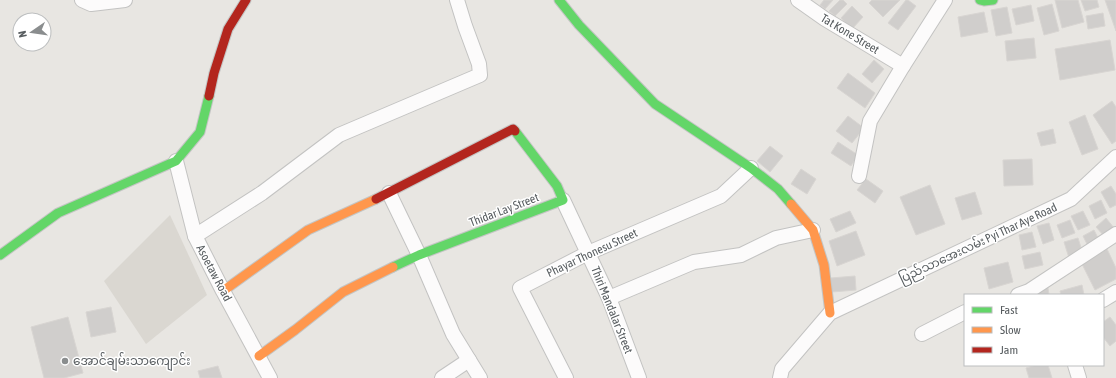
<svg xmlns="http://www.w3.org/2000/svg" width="1116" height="378" font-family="'Asap Condensed','Noto Sans Myanmar',sans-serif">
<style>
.education{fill:#dad7d1}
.building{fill:#d0cecc;stroke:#d8d5d2}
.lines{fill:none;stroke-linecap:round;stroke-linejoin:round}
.street-casing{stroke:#c3c3c2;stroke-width:16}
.fast-casing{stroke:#c4c5c4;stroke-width:11}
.slow-casing{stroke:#c4c5c4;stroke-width:11}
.jam-casing{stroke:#c4c5c4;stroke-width:11}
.street{stroke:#fcfbfb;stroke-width:14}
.fast{stroke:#63d668;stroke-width:9}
.slow{stroke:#ff974d;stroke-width:9}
.jam{stroke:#b3261e;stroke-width:9}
.poi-dot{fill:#8a8d8e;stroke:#fff;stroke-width:1.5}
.labels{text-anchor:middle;stroke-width:3;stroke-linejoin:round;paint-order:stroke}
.street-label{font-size:12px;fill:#585d60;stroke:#fff}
.poi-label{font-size:12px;fill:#585d60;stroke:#fff;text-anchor:start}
</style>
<rect width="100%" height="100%" fill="#e8e6e2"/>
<path class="education" d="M170,215l37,80 -61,49 -42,-63z"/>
<g class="building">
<path d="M824,0h9l-8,9 -5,-4z"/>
<path d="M840,0h3l4,4 -12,12 -6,-5z"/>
<path d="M872,0h28l-17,17 -14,-14z"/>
<path d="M906,0h2l8,6 -18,24 -10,-7z"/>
<path d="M1055,0h23l6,22 -22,6z"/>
<path d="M1081,0h16l2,7 -14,4z"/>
<path d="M1105,0h11v31z"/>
<path d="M1052,4l7,27 -15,4 -7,-27z"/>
<path d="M1031,5l3,16 -18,4 -4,-16z"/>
<path d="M852,6l11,11 -11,12 -11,-11z"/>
<path d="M1007,7l5,26 -16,3 -5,-26z"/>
<path d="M984,12l4,20 -27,5 -3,-20z"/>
<path d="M1103,13l2,13 -17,3 -2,-13z"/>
<path d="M1034,38l2,20 -29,3 -2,-20z"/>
<path d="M1110,40l5,30 -55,10 -5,-31z"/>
<path d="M874,60l10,9 -12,14 -10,-9z"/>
<path d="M848,73l27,20 -10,15 -28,-20z"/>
<path d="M1112,101l4,6v34l-4,3 -19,-29z"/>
<path d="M1085,115l13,34 -16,6 -13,-33z"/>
<path d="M848,116l16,12 -12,15 -16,-12z"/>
<path d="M1053,129l3,14 -15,3 -4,-13z"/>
<path d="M838,142l20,13 -7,11 -20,-13z"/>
<path d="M770,146l13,10 -13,16 -13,-11z"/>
<path d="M1032,159l1,26 -29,1 -1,-26z"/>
<path d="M801,169l15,10 -9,15 -16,-10z"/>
<path d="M866,179l17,12 -8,12 -18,-13z"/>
<path d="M930,185l15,39 -29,11 -16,-38z"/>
<path d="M1111,186l5,8v11l-6,3 -9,-16z"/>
<path d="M975,192l7,22 -20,6 -7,-22z"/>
<path d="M1101,200l6,13 -12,6 -6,-13z"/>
<path d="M850,211l6,12 -20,9 -6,-13z"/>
<path d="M1083,211l7,14 -12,5 -7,-14z"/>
<path d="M1106,218l8,10 -10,8 -8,-9z"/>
<path d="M1070,220l5,13 -13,5 -5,-13z"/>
<path d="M1049,223l5,17 -11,4 -6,-18z"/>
<path d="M1094,230l6,12 -11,6 -6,-12z"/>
<path d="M856,231l9,24 -28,11 -8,-25z"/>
<path d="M1032,232l4,15 -14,3 -3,-15z"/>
<path d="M1078,238l5,16 -14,4 -5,-16z"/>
<path d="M1107,249l9,19v11l-21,11 -14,-28z"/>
<path d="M1040,252l3,13 -18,4 -3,-13z"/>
<path d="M1008,262l5,20 -24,7 -5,-21z"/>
<path d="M855,276l1,14 -24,2 -1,-14z"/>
<path d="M1082,285l2,10h-23l-1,-4z"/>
<path d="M1048,288l1,7h-16v-4z"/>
<path d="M111,307l5,25 -25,5 -5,-25z"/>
<path d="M68,317l15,56 -19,5h-20l-13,-51z"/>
<path d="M1110,317l6,8v16l-6,5 -7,-9v-15z"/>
<path d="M1037,365h11l4,13h-23l-3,-10z"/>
<path d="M218,366l4,12h-22l-2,-7z"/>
</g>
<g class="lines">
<defs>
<g id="street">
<path d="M82,0l9,4 34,-4"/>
<path d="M798,0l27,19 78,47"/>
<path d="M176,161l19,75 28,55 47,87"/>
<path d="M859,176l11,-55 33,-55 42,-66"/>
<path d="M389,193l30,62 34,79 27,44"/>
<path d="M563,200l46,98 30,80"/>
<path d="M195,236l67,-43 77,-58 141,-60 -1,-11 -14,-38 -8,-26"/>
<path d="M1018,295l11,-4 87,-57"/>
<path d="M609,298l85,-36 47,-7 35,-17 37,-8"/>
<path d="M1103,300l13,-8"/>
<path d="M922,334l43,-22"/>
<path d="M1075,365l4,13"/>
<path d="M442,378l27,-18"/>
<path d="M566,378l-46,-90 68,-35 133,-57 30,-28"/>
<path d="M780,378l2,-9 48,-56 241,-114 45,-42"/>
</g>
<g id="fast">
<path d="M559,0l20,25 76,79 96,64 27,21 13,15"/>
<path d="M980,0l4,1 9,-1"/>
<path d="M0,255l58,-42 118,-52 24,-29 9,-36"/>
<path d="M393,267l26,-12 144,-55 -6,-14 -42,-55"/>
</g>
<g id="slow">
<path d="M791,204l22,26 11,35 6,48"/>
<path d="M223,291l85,-61 68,-31"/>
<path d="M259,356l36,-26 48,-38 50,-25"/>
</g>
<g id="jam">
<path d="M209,96l5,-23 14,-44 18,-29"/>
<path d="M376,199l137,-70 2,2"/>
</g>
</defs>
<use href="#street" class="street-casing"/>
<use href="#fast" class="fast-casing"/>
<use href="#slow" class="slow-casing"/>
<use href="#jam" class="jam-casing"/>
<use href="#street" class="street"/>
<use href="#fast" class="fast"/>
<use href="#slow" class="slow"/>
<use href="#jam" class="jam"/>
</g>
<circle class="poi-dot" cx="65" cy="361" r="4"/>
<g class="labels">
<g class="street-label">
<text transform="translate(850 34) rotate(31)" y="4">Tat Kone Street</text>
<text transform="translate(504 210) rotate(-21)" y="4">Thidar Lay Street</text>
<text transform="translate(978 243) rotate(-25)" y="4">ပြည်သာအေးလမ်း Pyi Thar Aye Road</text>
<text transform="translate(592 253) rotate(-25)" y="4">Phayar Thonesu Street</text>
<text transform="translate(214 273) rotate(62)" y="4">Asoetaw Road</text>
<text transform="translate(612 310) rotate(68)" y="4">Thiri Mandalar Street</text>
</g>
<g class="poi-label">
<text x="73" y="365">အောင်ချမ်းသာကျောင်း</text>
</g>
</g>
<rect x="964" y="294" width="140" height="72" fill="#ffffff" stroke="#bcbebf"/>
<rect x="972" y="307" width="20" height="6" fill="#63d668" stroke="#bcbebf"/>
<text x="1000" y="314" font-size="12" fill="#585d60">Fast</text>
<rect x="972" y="327" width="20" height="6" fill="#ff974d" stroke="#bcbebf"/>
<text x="1000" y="334" font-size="12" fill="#585d60">Slow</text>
<rect x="972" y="347" width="20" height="6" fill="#b3261e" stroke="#bcbebf"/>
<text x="1000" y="354" font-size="12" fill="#585d60">Jam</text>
<g transform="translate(32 32) rotate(257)"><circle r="19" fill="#ffffff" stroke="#bcbebf"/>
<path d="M0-3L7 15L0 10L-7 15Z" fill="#8a8d8e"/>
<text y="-6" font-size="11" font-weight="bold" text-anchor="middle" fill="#585d60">N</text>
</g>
</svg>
